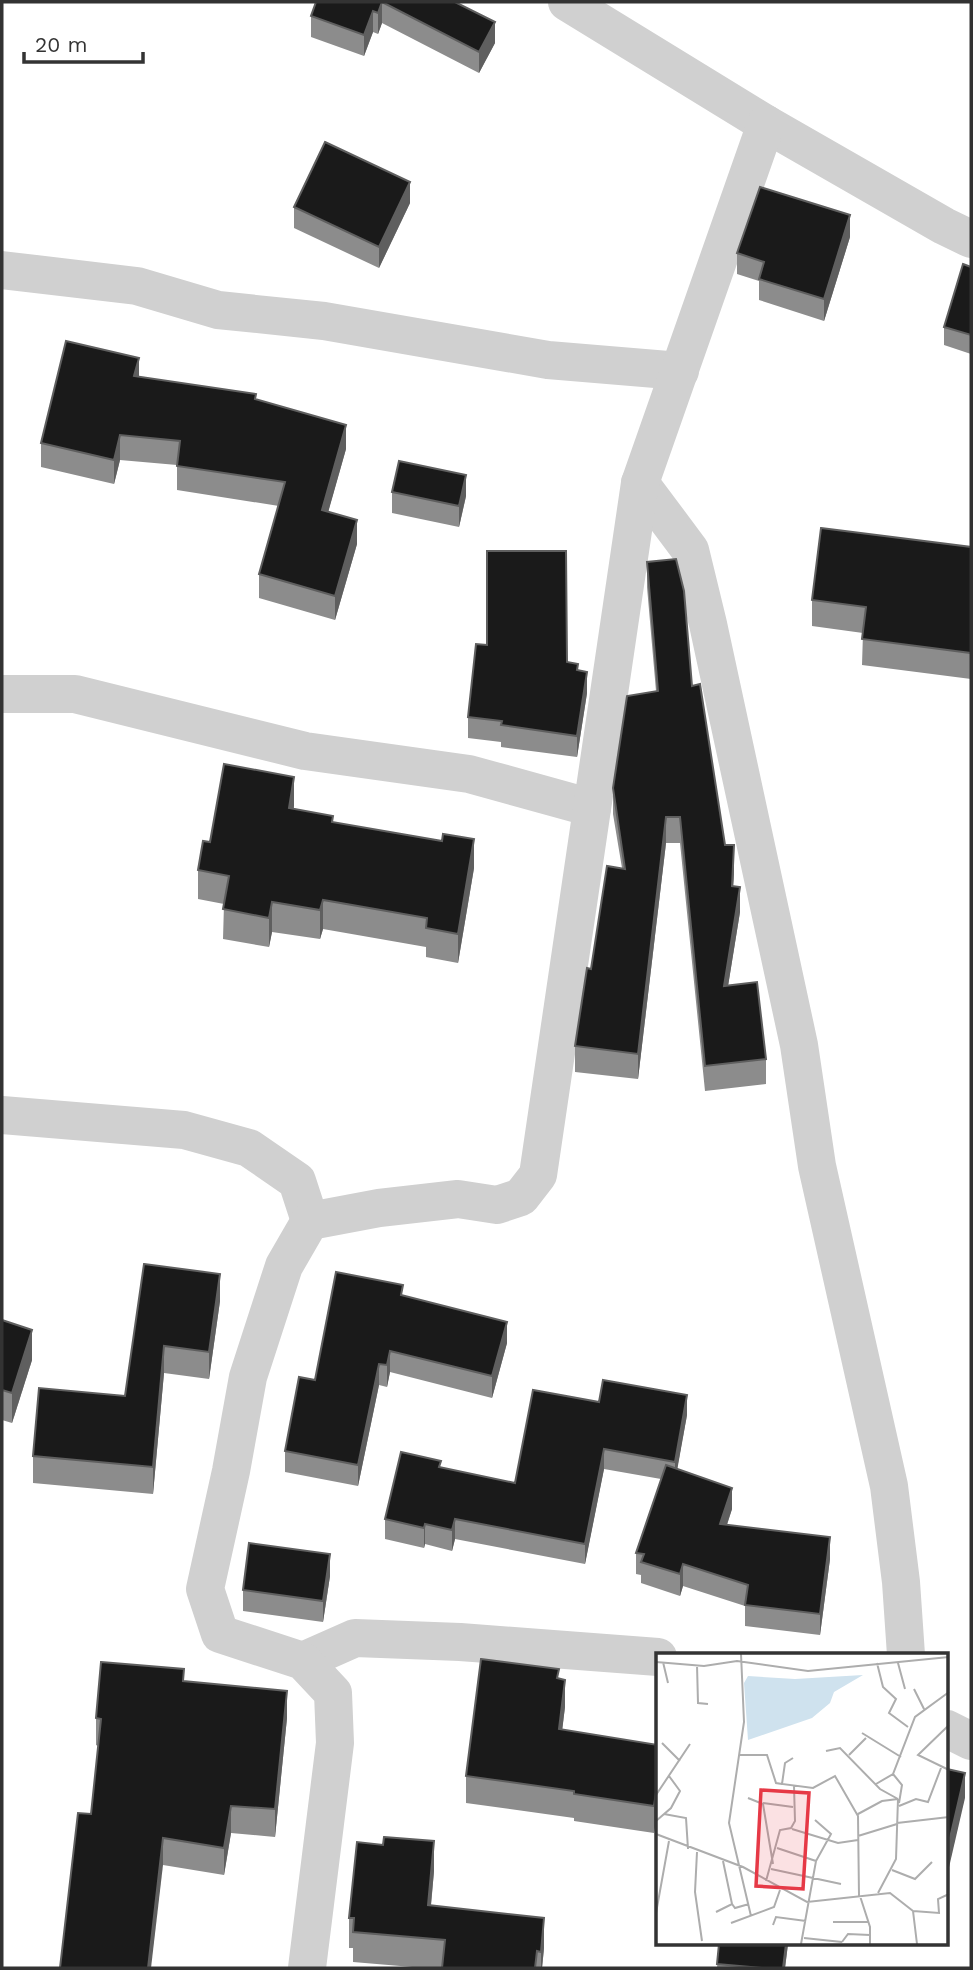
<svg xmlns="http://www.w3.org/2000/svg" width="973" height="1970" font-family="'Work Sans',sans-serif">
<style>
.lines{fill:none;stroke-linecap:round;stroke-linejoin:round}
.minor{stroke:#d0d0d0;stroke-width:38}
.wall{fill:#8c8c8c}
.shaded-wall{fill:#5f5f5f}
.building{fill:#1a1a1a;stroke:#5f5f5f;stroke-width:2}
.inset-road{fill:none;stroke:#adadad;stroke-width:2}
.view{fill:#e63946;fill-opacity:0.15;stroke:#e63946;stroke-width:3.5}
.inset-edge{fill:none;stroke:#333;stroke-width:3.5}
</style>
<rect width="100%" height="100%" fill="#fff"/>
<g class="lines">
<g class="minor">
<path d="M567,2l199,122 178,102 27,13"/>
<path d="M2,270l135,16 81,24 106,11 224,39 132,11"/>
<path d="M640,483l50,67 18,74 91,421 18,121 72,320 12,96 5,73"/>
<path d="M2,694h73l230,57 164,23 123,34"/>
<path d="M2,1115l182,15 65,18 48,33 13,40"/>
<path d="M303,1661l52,-23 105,4 198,15"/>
<path d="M947,1729l24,12"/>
<path d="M307,1968l28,-225 -2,-50 -30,-32 -83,-27 -15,-45 26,-118 17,-94 36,-111 26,-45 69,-13 79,-9 39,6 24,-8 17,-22 102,-692 126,-359"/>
</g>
</g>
<g class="wall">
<path d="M316,2h139l40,41 -16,30 -97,-50 -4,11 -5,-2 -9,24 -53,-19v-21z"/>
<path d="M410,203l-31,65 -85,-40v-21z"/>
<path d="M850,237l-26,84 -65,-21v-19l-22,-7v-21z"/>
<path d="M971,267v87l-27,-9v-18z"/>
<path d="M139,377l117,23 90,49 -18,63 29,32 -22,76 -76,-22v-24l20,-68 -102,-16v-25l-57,-5 -6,24 -73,-17v-24z"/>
<path d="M392,492l74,4 -7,31 -67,-14z"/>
<path d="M971,547v132l-109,-14 1,-32 -51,-7v-26z"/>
<path d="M647,562l45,124 33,159 9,26 -1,15 7,26 -12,74 38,73v25l-61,7 -25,-248h-14l-28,236 -63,-7v-26l16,-77 31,-101 -9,-54v-26l43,-97 -9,-104z"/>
<path d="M567,662l11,9 9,22 -10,64 -76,-10v-5l-33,-4v-21z"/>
<path d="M294,806v2l39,15 141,45 -16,95 -32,-6v-10l-103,-18 -3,10 -48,-7 -3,15 -46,-8 1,-35 -26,-5v-29l12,-28z"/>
<path d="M144,1264l76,37 -11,78 -45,-6 -11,121 -120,-11v-27l92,-60z"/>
<path d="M403,1295l104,48 -15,55 -102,-26 -3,15 -8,-2 -21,101 -73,-14v-21l30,-71z"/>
<path d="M2,1320l30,40 -20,63 -10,-3z"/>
<path d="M599,1402l88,13 -10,54 55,40 -5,16 103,34 -10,76 -75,-9v-20l-62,-20 -3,10 -39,-13v-8l-5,-1v-21l25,-74 -57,-10 -19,95 -130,-25 -3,12 -27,-7 -1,4 -39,-9v-20l130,-36z"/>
<path d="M330,1576l-7,46 -80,-11v-21z"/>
<path d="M559,1678l6,29 -3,23 96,15v61l-4,27 -80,-12v-3l-108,-15v-27z"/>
<path d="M184,1681l103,37 -12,119 -44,-4 -7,42 -61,-10 -65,-119 -2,-1v-27z"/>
<path d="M434,1871l-3,35 113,42 -2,20h-118l-71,-6v-14h-4v-30z"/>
<path d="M719,1944h69l-3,24h-68z"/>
</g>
<g class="shaded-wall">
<path d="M382,2v21l-4,11v-21z"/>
<path d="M373,11v21l-9,24v-21z"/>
<path d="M495,22v21l-16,30v-21z"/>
<path d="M410,182v21l-31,65v-21z"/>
<path d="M850,215v22l-26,84v-22z"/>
<path d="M139,358v24l-5,-6z"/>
<path d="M346,425v24l-24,85v-24z"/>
<path d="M120,435v25l-6,24v-24z"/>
<path d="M466,475v21l-7,31v-21z"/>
<path d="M357,520v24l-22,76v-24z"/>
<path d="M587,672v21l-10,64v-21z"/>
<path d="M294,777v29l-5,31v-29z"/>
<path d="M666,817v26l-28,236v-25z"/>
<path d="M474,839v29l-16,95v-29z"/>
<path d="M734,845v26l-2,40v-25z"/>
<path d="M740,887v25l-16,99v-25z"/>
<path d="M323,900v29l-3,10v-29z"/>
<path d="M272,902v30l-3,15v-29z"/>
<path d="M220,1274v27l-11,78v-27z"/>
<path d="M507,1322v21l-15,55v-22z"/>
<path d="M32,1330v30l-20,63v-30z"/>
<path d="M164,1346v27l-11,121v-27z"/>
<path d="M390,1351v21l-3,15v-22z"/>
<path d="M379,1364v21l-21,101v-21z"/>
<path d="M687,1395v20l-12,67v-20z"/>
<path d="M604,1449v20l-19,95v-20z"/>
<path d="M732,1488v21l-12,36v-21z"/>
<path d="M455,1519v20l-3,12v-21z"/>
<path d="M425,1524v20l-1,4v-20z"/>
<path d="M830,1537v22l-10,76v-21z"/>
<path d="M330,1554v22l-7,46v-21z"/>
<path d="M683,1564v22l-3,10v-22z"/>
<path d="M565,1680v27l-6,49v-27z"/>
<path d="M287,1691v27l-12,119v-28z"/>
<path d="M948,1752v25l-1,6v-26z"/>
<path d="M965,1773v25l-18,78v-25z"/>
<path d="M658,1779v27l-4,27v-27z"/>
<path d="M231,1806v27l-7,42v-27z"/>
<path d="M163,1838v27l-12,103h-3z"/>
<path d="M434,1841v30l-6,64v-30z"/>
<path d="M544,1918v30l-2,20h-1v-16z"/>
<path d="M786,1944h2l-3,24h-2z"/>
</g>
<g class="building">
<path d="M316,2h139l40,20 -16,30 -97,-50 -4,11 -5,-2 -9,24 -53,-19z"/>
<path d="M325,142l85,40 -31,65 -85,-40z"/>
<path d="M760,187l90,28 -26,84 -65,-20 5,-17 -27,-9z"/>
<path d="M963,264l8,3v68l-27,-8z"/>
<path d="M66,341l73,17 -5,18 122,18 -1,5 91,26 -24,85 35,10 -22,76 -76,-22 26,-92 -108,-16 3,-25 -60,-6 -6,25 -73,-17z"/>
<path d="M399,461l67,14 -7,31 -67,-14z"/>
<path d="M821,528l150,19v106l-109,-14 4,-32 -54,-7z"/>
<path d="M487,551h79l1,111 11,2 -1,6 10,2 -10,64 -76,-11 1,-4 -34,-4 8,-73 11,1z"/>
<path d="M676,559l8,32 8,95 8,-2 25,161h9l-2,41 8,1 -16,99 33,-4 9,77 -61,7 -25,-249h-14l-28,237 -63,-8 12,-78 4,1 16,-103 18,3 -12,-81 14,-92 31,-5 -11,-129z"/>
<path d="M224,764l70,13 -5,31 44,8 -1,6 110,19 1,-7 31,5 -16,95 -32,-6 1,-10 -104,-18 -3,10 -48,-8 -3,16 -46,-9 6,-33 -31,-6 5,-29 7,1z"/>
<path d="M144,1264l76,10 -11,78 -45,-6 -11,121 -120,-11 6,-68 86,8z"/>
<path d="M336,1272l67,13 -2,10 106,27 -15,54 -102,-25 -3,14 -8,-1 -21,101 -73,-14 14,-74 16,3z"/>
<path d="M2,1320l30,10 -20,63 -10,-3z"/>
<path d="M603,1380l84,15 -12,67 -71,-13 -19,95 -130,-25 -3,11 -27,-6 -1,4 -39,-9 16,-67 40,9 -2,6 76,16 18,-93 66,12z"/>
<path d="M666,1465l66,23 -12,36 110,13 -10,77 -75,-9 3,-20 -65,-21 -3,10 -39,-12 3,-8 -8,-1z"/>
<path d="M249,1543l81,11 -7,47 -80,-11z"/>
<path d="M481,1659l78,10 -2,9 8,2 -6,49 99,16v34l-4,27 -80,-12v-3l-108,-15z"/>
<path d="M101,1662l83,7 -1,12 104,10 -12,118 -44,-3 -7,42 -61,-10 -15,130h-88l18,-155 13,1 10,-95 -5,-1z"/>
<path d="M947,1769l18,4 -18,78z"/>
<path d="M384,1837l50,4 -6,64 116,13 -3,34 -4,-1 -2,17h-93l3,-28 -92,-8 1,-14h-5l8,-76 26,3z"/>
<path d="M719,1944h67l-3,24h-21l-45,-4z"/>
</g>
<g transform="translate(656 1653)">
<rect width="292" height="292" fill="#fff"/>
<path d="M207,22l-29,17 -4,11 -18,15 -64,22 -4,-57 4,-7 47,3z" fill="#cfe2ee"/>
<path class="inset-road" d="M85,1l3,68 -15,101 22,93M0,9l48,4 33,-5 71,10 141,-14M7,9l5,21M221,10l6,24 13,12 -7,14 19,14M242,10l7,26M41,12l1,38 10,1M258,36l10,20M293,72l-31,30 31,15M206,80l39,24M6,90l18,18M170,98l14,-3 40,41 18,10M83,102h28l9,28 6,1M193,102l17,-17M137,105l-8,5 -3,21 31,4 22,-12 23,40 1,80M237,121l9,11 -3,18M220,131l17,-10 22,-57 34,-25M0,142l34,-51M92,145l15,6 10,60M107,150l30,4M243,153l17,-7 12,3 13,-34M8,161l22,4 2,31M202,161l24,-13 16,-2M0,168l15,-13 9,-17 -11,-15M241,170l52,-6M136,176l46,14 20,-3M0,181l87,33 64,35 83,-9 23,18 4,33M202,183l39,-12M121,195l39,13M41,199l-2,40 7,49M67,208l9,43M115,216l70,15M236,217l23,9 17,-17M110,228l14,-51 11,-2 4,-7 -1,-35M222,240l18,-34 2,-60M204,243l10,31v17M257,258l26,2 -1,-14 11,-5M60,259l16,-8 3,4 14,-4M0,260l13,-72M177,269h36M75,270l43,-16 6,-17M117,272l3,-8 30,4M148,285l38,4M186,289l6,-8 22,1M145,291l15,-83 15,-27 -16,-14"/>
<path class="view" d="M105,137l48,3 -6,96 -47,-3z"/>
<rect width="292" height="292" class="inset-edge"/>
</g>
<rect width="973" height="1970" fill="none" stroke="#333333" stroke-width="7"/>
<path d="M24 52v10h119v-10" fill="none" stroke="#333333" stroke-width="3.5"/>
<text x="35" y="52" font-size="21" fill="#333333" stroke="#ffffff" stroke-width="5" paint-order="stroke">20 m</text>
</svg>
